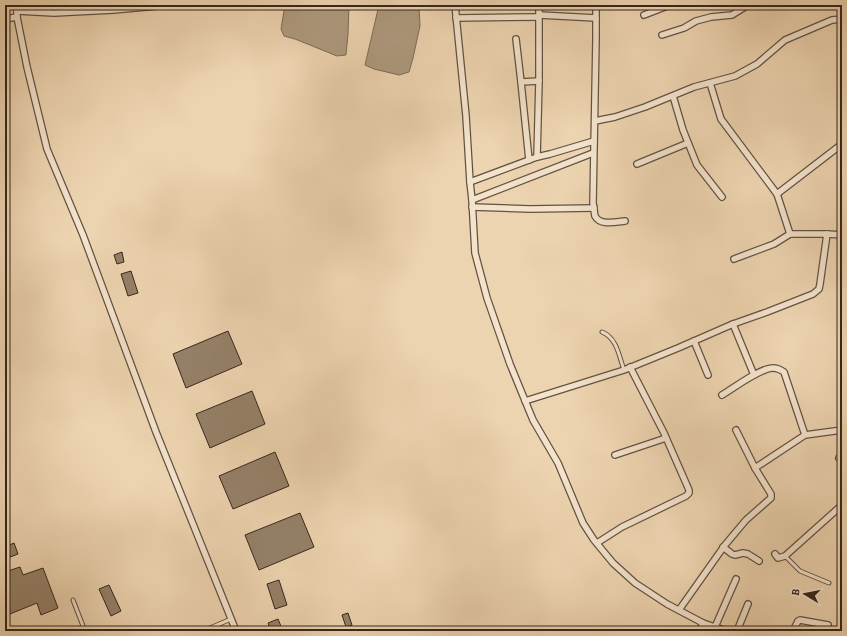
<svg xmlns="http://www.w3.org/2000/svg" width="847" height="636" font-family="Alegreya,serif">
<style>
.water{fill:#ae997e;stroke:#7e6b57}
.building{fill:#958169;stroke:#35271d}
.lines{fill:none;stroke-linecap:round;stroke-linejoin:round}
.lane-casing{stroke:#635242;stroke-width:5}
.street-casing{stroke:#635242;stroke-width:8}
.lane{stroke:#f3e3cc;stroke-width:3}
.street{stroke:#f3e3cc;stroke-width:5.5}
</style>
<rect width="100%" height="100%" fill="#edd4b0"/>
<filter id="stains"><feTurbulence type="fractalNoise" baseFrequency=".005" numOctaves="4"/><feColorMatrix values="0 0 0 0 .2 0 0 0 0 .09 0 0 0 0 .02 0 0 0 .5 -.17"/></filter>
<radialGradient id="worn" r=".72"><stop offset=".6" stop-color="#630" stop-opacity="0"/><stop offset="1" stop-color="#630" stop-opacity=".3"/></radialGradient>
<g class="water">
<path d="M285,5h63l1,1 -1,28 -2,21 -9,1 -42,-17 -11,-3 -3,-7z"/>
<path d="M379,5h37l3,1 1,20 -7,32 -4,14 -10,3 -25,-6 -9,-4z"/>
</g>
<g class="building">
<path d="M122,252l2,10 -7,2 -3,-9z"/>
<path d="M131,271l7,22 -10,3 -7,-22z"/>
<path d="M228,331l14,33 -56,24 -13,-34z"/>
<path d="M252,391l13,33 -55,24 -14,-34z"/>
<path d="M275,452l14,34 -56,23 -14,-33z"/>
<path d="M300,513l14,34 -55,23 -14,-35z"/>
<path d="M14,543l4,11 -13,5v-12z"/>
<path d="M20,567l3,8 20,-7 15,40 -17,7 -4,-12 -32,13v-44z"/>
<path d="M279,580l8,25 -12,4 -8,-25z"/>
<path d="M109,585l12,26 -10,5 -12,-27z"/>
<path d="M348,613l4,12 -6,2 -4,-12z"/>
<path d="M278,619l5,12h-12l-3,-8z"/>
</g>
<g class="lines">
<defs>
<g id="lane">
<path d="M602,332c15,6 17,24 22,38"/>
<path d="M785,556l15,15 29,12"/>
<path d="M73,600l12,31"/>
<path d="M203,631l28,-12"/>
</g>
<g id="street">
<path d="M17,5v12l10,50 20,82 36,86 73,197 80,199"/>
<path d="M455,5l11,111 4,66 2,18 3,53 12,45 23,66 23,56 25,43 25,60 11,17 19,23 22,20 32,21 36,19 24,8"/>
<path d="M596,5v34l-3,164c1,4 1,9 2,13 5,10 21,6 30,5"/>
<path d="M17,11l37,2 59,-3 56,-5"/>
<path d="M539,15l57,3"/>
<path d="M644,15l26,-10"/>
<path d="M456,18l82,-1"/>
<path d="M5,19l12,-2"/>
<path d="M662,35l22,-7 12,-7 15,-4 21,-2 16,-10"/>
<path d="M516,39l5,43 18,-1"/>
<path d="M521,82l8,78"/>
<path d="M710,83l11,36 56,75 13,40"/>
<path d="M673,96l10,34 14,35 25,32"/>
<path d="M595,121l20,-4 30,-10 49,-20 41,-11 22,-12 28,-24 47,-20 10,-1"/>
<path d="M537,157l13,-3 44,-13"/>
<path d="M637,164l51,-21"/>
<path d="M470,182l67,-25 2,-76v-76"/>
<path d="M777,194l65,-50"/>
<path d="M472,200l121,-47"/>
<path d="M472,207l58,2 64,-1"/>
<path d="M734,259l40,-15 16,-10h37l15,1"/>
<path d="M733,324l21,51"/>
<path d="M694,341l14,34"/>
<path d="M722,395c12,-7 38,-27 51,-27 4,0 8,2 11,4l21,63"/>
<path d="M525,401l99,-31 54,-22 55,-24 34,-12 46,-18 6,-5 1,-5 7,-50"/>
<path d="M615,455l51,-17"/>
<path d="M839,458l3,3"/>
<path d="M755,468l50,-33 37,-5"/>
<path d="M597,543l25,-16 64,-31 3,-3v-3l-25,-57 -34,-66"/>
<path d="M723,547l9,7 3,1 8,-2 5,1 11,7"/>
<path d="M775,554l3,4 7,-2 57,-51"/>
<path d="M679,610l46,-65 21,-25 25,-22v-4l-16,-26 -19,-38"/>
<path d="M715,627l21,-48"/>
<path d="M700,631l3,-8"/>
<path d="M737,631l11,-27"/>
<path d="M793,631l5,-10 2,-1 28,5"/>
</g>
</defs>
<use href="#lane" class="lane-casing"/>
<use href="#street" class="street-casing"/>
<use href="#lane" class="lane"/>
<use href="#street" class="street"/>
</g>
<rect width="847" height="636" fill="none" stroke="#edd4b0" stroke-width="20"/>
<rect x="6" y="6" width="835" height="624" fill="none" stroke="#35271d" stroke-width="2"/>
<rect x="10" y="10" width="827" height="616" fill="none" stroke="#35271d"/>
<g transform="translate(805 594) rotate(280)" stroke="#f3e3cc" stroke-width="3" paint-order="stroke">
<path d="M0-3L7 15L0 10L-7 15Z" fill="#35271d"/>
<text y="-6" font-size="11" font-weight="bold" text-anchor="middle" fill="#35271d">B</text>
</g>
<rect width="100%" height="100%" filter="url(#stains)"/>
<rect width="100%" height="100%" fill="url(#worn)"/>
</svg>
